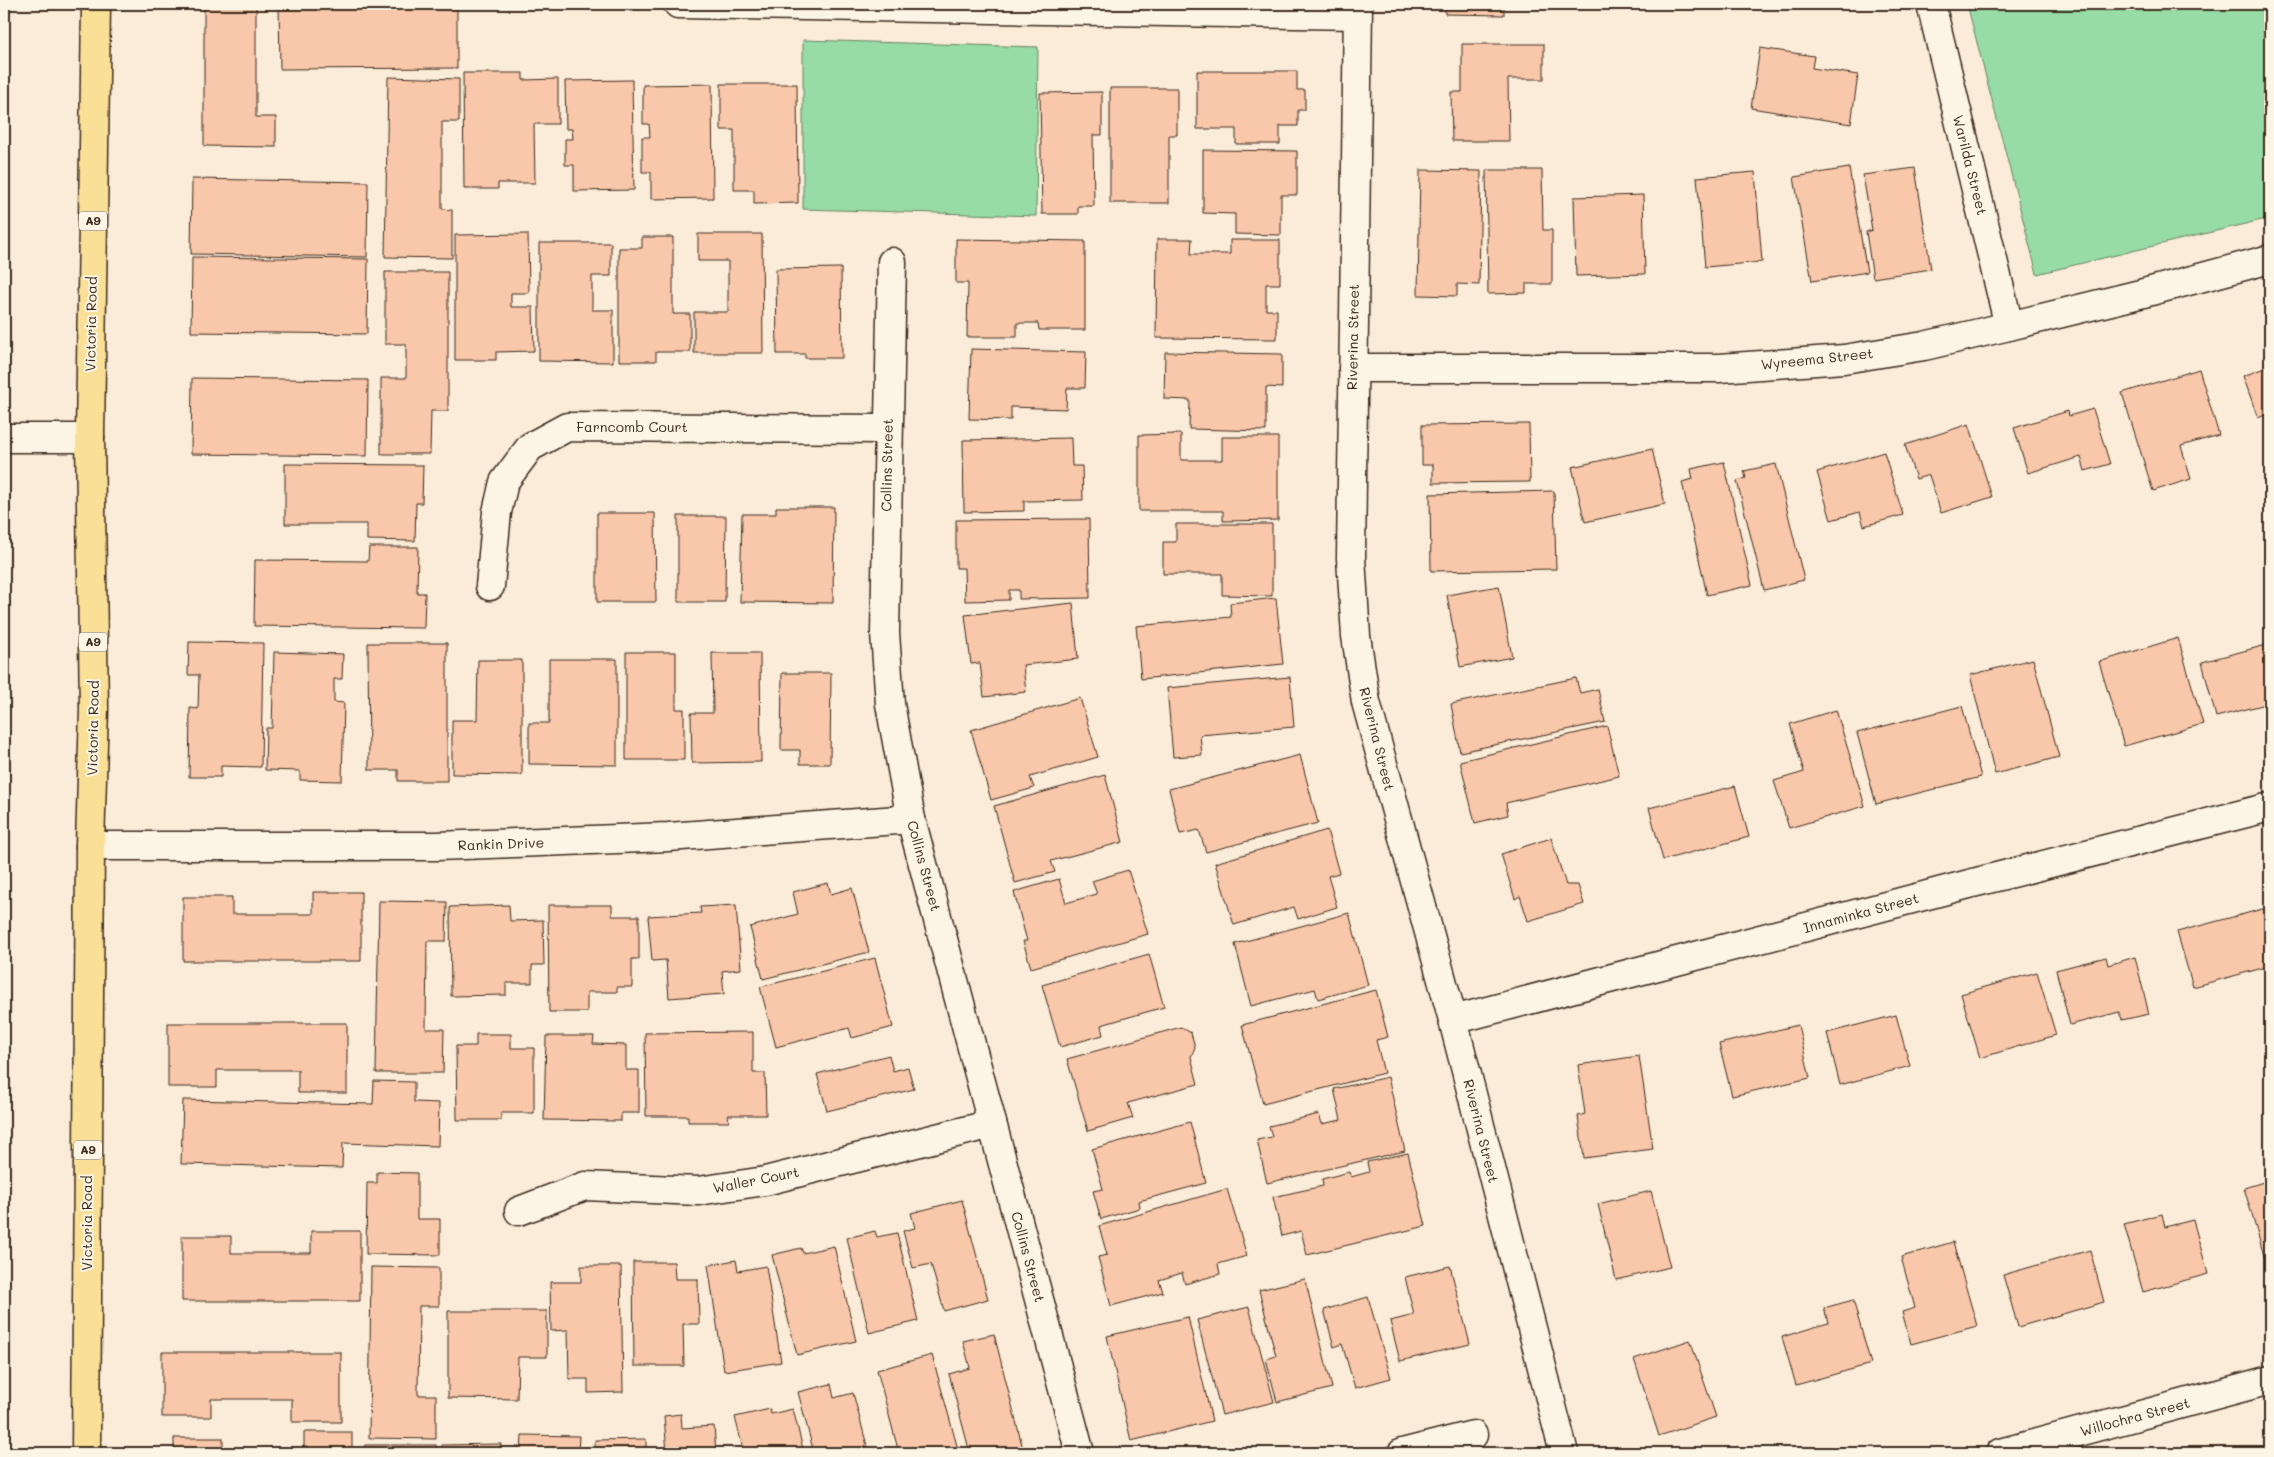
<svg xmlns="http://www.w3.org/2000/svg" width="2274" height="1457" font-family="Mali,sans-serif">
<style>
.green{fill:#97dba6;stroke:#698262}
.building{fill:#f9c7a9;stroke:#3b2a1e}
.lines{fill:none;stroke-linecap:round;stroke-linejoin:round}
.street-casing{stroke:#3b2a1e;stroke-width:31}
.highway-casing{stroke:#3b2a1e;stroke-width:31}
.street{stroke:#fcf5e5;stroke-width:28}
.highway{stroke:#fadf96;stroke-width:28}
.labels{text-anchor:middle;stroke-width:4;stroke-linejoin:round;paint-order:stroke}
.shield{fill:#fcf5e5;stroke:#75675a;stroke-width:1}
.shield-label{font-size:12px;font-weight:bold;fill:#3b2a1e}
.street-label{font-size:14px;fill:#3b2a1e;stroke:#fcf5e5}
</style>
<rect width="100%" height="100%" fill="#fbecd9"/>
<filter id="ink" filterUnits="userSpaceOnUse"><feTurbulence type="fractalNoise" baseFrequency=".02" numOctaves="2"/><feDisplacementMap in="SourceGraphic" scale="10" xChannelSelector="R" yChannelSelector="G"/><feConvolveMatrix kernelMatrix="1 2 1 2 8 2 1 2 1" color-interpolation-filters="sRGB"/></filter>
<g filter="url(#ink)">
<g class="green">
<path d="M1967,4h303v214l-233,56z"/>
<path d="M803,40l235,7 -2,169 -233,-7z"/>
</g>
<g class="building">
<path d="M204,4h52v113h20v30l-72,-1z"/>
<path d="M457,4v64l-177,1 -1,-64z"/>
<path d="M1445,4h59v11l-59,-1z"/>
<path d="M1462,44h82v35h-36l1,62h-57l-1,-49h11z"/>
<path d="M1760,48l54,8 -2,12 46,7 -7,49 -100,-16z"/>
<path d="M1197,71h100v19h8v20h-7v16h-18v18h-44v-15h-39z"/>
<path d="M463,73h60v7l35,-1v45h-24l1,59h-37v6h-34z"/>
<path d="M388,77l71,2v43h-17v87l10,1v48l-67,-1z"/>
<path d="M632,80l2,110 -60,1v-26h-9v-26h8l-1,-10h-6l-1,-48z"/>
<path d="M712,84l1,114 -62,1v-27h-9v-35h8l-1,-13h-6v-39z"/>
<path d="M721,84h76l1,119 -44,1v-14h-20v-60h-13z"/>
<path d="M1110,88h67v47h-8v68h-59z"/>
<path d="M1102,92v43h-9l1,71h-16v8h-36l-2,-121z"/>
<path d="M1203,150l94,1v44h-16v40l-46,-1v-20l-32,-1z"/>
<path d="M1849,168l18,104 -55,9 -18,-104z"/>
<path d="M1915,168l16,101 -58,9 -7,-46 6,-2 -9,-55z"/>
<path d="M1420,170l61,1 -2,114 -22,-1v12l-39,-1z"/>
<path d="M1486,170h56l1,60h9v54h-26v9l-38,1z"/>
<path d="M1755,172l7,90 -57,5 -8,-90z"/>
<path d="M192,179l176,3 -1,75 -176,-3z"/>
<path d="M1643,195l2,79 -69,2 -2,-79z"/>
<path d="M528,234l1,59h-18v14h22l1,44 -38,1v8h-41v-125z"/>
<path d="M698,234h64l1,119h-69v-41h34v-51h-30z"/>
<path d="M642,237h31v77h17v38h-34v9h-37v-113h23z"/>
<path d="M956,239l129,2v89h-46l-1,-7h-21v14h-50l1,-54h-12z"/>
<path d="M1157,239h35l-1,15h39v-14h50v44h-14v26h11v29l-121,-1z"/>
<path d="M539,243h72v33h-19v34h21v52l-74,-1z"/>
<path d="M192,257l176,2 -1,75 -176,-2z"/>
<path d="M841,268l1,90h-37v-4h-28l-1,-85z"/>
<path d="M385,272h63v139h-17l-1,43h-49v-76h25v-34h-21z"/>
<path d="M971,349l115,3 -1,36h-18l-1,21 -55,-2v13l-42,-1z"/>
<path d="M1165,352l117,2v34l-16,-1v44l-77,-2 1,-29 -26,-1z"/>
<path d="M2270,366v47l-12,5 -15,-42z"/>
<path d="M2199,369l20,66 -38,11 10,33 -38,12 -31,-98z"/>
<path d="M192,378l176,2 -1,76 -176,-2z"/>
<path d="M2093,409l17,55 -25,7 -4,-14 -53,16 -14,-45 54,-17 1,5z"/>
<path d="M1529,424l1,58 -97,1v-18h-11v-40z"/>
<path d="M1969,424l23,73 -51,16 -12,-38 -13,4 -11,-34z"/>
<path d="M1181,434v26h41v-23h56v83l-55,1v-10h-84v-76z"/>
<path d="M1071,438l1,28h10l1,34 -59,1v10l-60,1 -1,-72z"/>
<path d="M1652,449l13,55 -80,18 -13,-55z"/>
<path d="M1884,452l19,63 -39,11 -4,-14 -29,8 -14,-48z"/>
<path d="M1724,462l28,123 -45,10 -25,-113 11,-3 -2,-10z"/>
<path d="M285,464l138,1 -1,38h-6l-1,38 -48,-1v-16h-82z"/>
<path d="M1776,464l28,116 -40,10 -27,-109 9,-3 -2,-7z"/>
<path d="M1554,491l2,78 -125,2 -1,-77z"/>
<path d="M776,507h58l-1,96 -93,-1 2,-88h34z"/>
<path d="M597,513h58l1,89h-59z"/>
<path d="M678,516h48l-1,86h-47z"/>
<path d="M1089,519l1,79 -71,1v-9h-10v10l-44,1 -1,-33h-8v-48z"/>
<path d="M1176,524h96v72l-50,-1v-21h-59v-32h13z"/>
<path d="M369,547h49l-1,46h8l-1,35 -170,-2 1,-66 113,1z"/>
<path d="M1499,586l13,71 -52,10 -13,-72z"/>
<path d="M1276,598l7,66 -142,15 -5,-53 95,-9 -1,-14z"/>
<path d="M1073,603l5,56 -55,6 3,27 -42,5 -4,-34 -9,1 -6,-49z"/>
<path d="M2178,638l25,86 -79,22 -25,-84z"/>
<path d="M189,642l74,1 -2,124 -40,-1v11h-32l1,-69 8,1 1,-34h-11z"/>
<path d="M368,643h79v138h-49v-11h-29z"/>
<path d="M2270,644v59l-54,14 -14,-55z"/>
<path d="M274,652l69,2 -1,25h-8v23l10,1 -2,78 -42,-1v-9l-35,-1 1,-42h6z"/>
<path d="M626,652h50v57h8v51h-58z"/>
<path d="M712,653h48l1,109 -69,1 -1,-50h22z"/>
<path d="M549,659h68v106l-88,-1v-41h20z"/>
<path d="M2033,659l26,98 -64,17 -25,-99z"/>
<path d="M478,660h44v115l-70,-1v-54h25z"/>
<path d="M782,673h49l-1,91h-30v-14h-19z"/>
<path d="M1290,677l4,50 -94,8 2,20 -29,2 -6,-69z"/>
<path d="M1576,678l4,15 18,-4 7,33 -145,30 -9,-48z"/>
<path d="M1080,698l18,59 -68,20 4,11 -43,12 -20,-70z"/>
<path d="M1962,706l19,71 -105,27 -19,-71z"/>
<path d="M1836,710l29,96 -76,22 -15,-47 30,-9 -14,-48z"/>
<path d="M1607,726l12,50 -113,27 2,12 -33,8 -15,-62z"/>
<path d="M1300,755l18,68 -112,29 -7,-22 -19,4 -11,-45z"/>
<path d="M1105,775l18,67 -72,19 4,11 -40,11 -21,-77z"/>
<path d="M1735,786l14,51 -86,23 -14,-52z"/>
<path d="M1327,830l12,43 -11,3 9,31 -39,12 -4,-12 -60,18 -19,-62z"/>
<path d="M1551,838l15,47h12l6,19 -56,17 -8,-25 -5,3 -14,-45z"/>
<path d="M1128,870l20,64 -117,34 -8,-27h4l-13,-49 45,-13 7,24 31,-9 -5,-13z"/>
<path d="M828,883l3,11 21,-6 17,64 -106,27 -13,-52 48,-13 -5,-22z"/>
<path d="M313,892h48v69h-178v-64h49v17h81z"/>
<path d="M379,901l68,1 -1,39h-19l-1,88h18l-1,44h-67z"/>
<path d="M509,905l1,16 33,-1 1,45h-12v18h-26v12l-55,1 -1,-89z"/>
<path d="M548,905h64v11h27v43h-7v28h-15v5h-30v20h-38z"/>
<path d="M736,905l5,64 -19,2 2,23 -55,4 -3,-38 -14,1 -4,-45 53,-3 -1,-6z"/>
<path d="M2270,907v59l-77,21 -16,-55z"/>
<path d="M1349,913l19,72 -50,14 -3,-10 -64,17 -16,-62z"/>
<path d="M1149,954l15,53 -63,18 2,10 -43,12 -18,-62z"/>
<path d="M2106,957l2,8 27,-8 14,57 -27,6 -3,-8 -49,13 -14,-55z"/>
<path d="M875,958l18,69 -41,11 -3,-10 -73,19 -16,-60z"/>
<path d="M2037,972l19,63 -76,23 -19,-64z"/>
<path d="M1376,990l12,47 -12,3 8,33 -121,31 -21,-79z"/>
<path d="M1896,1015l14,51 -70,19 -13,-52z"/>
<path d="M168,1023h179v70h-49v-23h-81v17h-49z"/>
<path d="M1798,1025l12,53 -78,18 -13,-52z"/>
<path d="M1181,1027l10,6 4,14 -4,10 7,27 -70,19 5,15 -45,13 -21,-72z"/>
<path d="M753,1032v41h12l1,42h-38l1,7h-41v-6h-42l-1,-83z"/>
<path d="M476,1034h35v14h23v65h-33v7h-44l-1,-74h20z"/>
<path d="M546,1036h48l-1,8 33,1v25h13v43h-18v8l-77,-1z"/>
<path d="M889,1055l4,16 15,-4 6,22 -87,22 -10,-37z"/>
<path d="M1639,1056l14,93 -69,9 -6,-42 7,-2 -7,-49z"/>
<path d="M1388,1077l17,74 -138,32 -10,-43 15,-3 -3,-11 50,-12 3,10 19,-4 -7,-31z"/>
<path d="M374,1081l40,1v20l25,1 -1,43 -95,-3 -1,25 -161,-4 2,-64 190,4z"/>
<path d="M1190,1122l16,61 -67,18 1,7 -39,11 -8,-28 10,-2 -11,-40z"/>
<path d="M1408,1153l18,73 -119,29 -6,-24 -19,5 -9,-39 50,-11 -1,-7 27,-7 2,5 18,-5 -2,-10z"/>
<path d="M377,1172l40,1v46h23v36l-74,-1 1,-71h10z"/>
<path d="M2270,1180v77l-5,2 -21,-71z"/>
<path d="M1227,1189l20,67 -29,8 2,10 -35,10 -3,-11 -23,7 4,12 -52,14 -13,-49 9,-2 -8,-29z"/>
<path d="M1651,1191l19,76 -54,13 -18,-76z"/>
<path d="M962,1200l26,99 -44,12 -13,-47 -18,4 -10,-37 12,-3 -4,-15z"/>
<path d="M2162,1214l3,13 28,-7 15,54 -65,18 -19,-68z"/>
<path d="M311,1231h49v70h-178v-65h49v17h80z"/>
<path d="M875,1231l2,6 20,-4 21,88 -49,12 -22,-95z"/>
<path d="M1953,1242l24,84 -66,18 -9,-32 13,-4 -14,-51z"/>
<path d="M834,1246l22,95 -59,14 -25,-100 29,-7 2,5z"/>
<path d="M2090,1250l14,52 -86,25 -15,-52z"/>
<path d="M736,1260l2,11 28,-5 15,96 -57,9 -16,-106z"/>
<path d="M633,1262h41l1,17h23l1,45h-16l1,42h-50z"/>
<path d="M581,1266h40l2,126 -35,1v-14h-19l-1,-49 -17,1 -1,-49h31z"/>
<path d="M1450,1266l20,78 -70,17 -10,-40 24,-6 -9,-38z"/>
<path d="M371,1267l68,1v38h-20l-1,89h18v44l-67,-1z"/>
<path d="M1305,1279l27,109 -55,14 -11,-43 10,-3 -17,-66z"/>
<path d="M1368,1297l23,81 -36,10 -13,-44 -8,3 -10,-37z"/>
<path d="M1853,1300l18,64 -75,21 -14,-48 46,-14 -4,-15z"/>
<path d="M1249,1307l25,95 -52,13 -25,-95z"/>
<path d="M448,1311h99v46h-29l-1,42 -69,-1z"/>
<path d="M1188,1317l24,104 -81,20 -24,-105z"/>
<path d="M994,1334l30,119h-54l-21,-79 21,-6 -7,-27z"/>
<path d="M1690,1340l26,77 -57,19 -25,-77z"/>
<path d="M162,1352h179v70h-49v-23h-81v18h-49z"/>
<path d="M932,1355l27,98h-60l-22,-83z"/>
<path d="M831,1384l3,14 19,-5 16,60h-55l-16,-61z"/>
<path d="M770,1409l1,5 22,-5 11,44h-60l-9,-36z"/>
<path d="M681,1414l1,14 32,-2 2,27h-49l-3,-37z"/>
<rect x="304" y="1432" width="48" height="21"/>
<path d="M522,1435l57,1 -1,17h-57z"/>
<rect x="174" y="1438" width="49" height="15"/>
<path d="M646,1439v14h-51v-13z"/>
<path d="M501,1444v9h-59v-8z"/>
<rect x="365" y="1445" width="71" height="8"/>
</g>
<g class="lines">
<defs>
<g id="street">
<path d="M678,4l679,11"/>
<path d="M1358,4l-7,554 5,78 10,66 87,318 111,433"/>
<path d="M1931,4l78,322"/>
<path d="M892,262l-7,371 5,71 21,115 169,634"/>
<path d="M1353,368h366l125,-9 80,-13 85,-20 131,-32 130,-35"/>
<path d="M4,438h86"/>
<path d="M490,586l7,-74 7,-30 26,-35 37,-20 321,2"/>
<path d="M90,846h347l231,-9 243,-18"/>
<path d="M1453,1020l516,-136 301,-77"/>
<path d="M519,1211l66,-25 113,5 67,-10 227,-57"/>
<path d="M1402,1453l71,-18"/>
<path d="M2000,1453l270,-73"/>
</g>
<path id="highway" d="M86,1453l4,-607 4,-137 -4,-271 6,-434"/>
</defs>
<use href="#street" class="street-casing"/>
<use href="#highway" class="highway-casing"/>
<use href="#street" class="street"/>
<use href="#highway" class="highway"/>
</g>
</g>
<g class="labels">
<g class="shield">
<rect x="79" y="211.5" width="28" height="19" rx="4"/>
<rect x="79" y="632.5" width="28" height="19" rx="4"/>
<rect x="74" y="1140.5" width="28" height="19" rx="4"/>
</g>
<g class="shield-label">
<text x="93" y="225">A9</text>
<text x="93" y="646">A9</text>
<text x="88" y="1154">A9</text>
</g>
<g class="street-label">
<text transform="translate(1970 165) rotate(76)" y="5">Warilda Street</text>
<text transform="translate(91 324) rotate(-89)" y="5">Victoria Road</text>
<text transform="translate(1353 337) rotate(-89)" y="5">Riverina Street</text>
<text transform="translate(1817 359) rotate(-6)" y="5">Wyreema Street</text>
<text x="632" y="432">Farncomb Court</text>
<text transform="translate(887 465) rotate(-89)" y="5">Collins Street</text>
<text transform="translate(93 728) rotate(-89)" y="5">Victoria Road</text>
<text transform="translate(1377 739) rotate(76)" y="5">Riverina Street</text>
<text transform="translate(501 844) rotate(-2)" y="5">Rankin Drive</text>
<text transform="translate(924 866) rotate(75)" y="5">Collins Street</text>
<text transform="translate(1861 913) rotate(-15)" y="5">Innaminka Street</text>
<text transform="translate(1481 1131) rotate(76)" y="5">Riverina Street</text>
<text transform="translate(756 1180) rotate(-11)" y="5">Waller Court</text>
<text transform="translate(87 1223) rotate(-90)" y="5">Victoria Road</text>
<text transform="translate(1028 1257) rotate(75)" y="5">Collins Street</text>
<text transform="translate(2135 1417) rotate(-15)" y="5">Willochra Street</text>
</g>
</g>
<rect width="2274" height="1457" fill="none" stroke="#fcf5e5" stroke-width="20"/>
<rect x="10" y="10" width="2254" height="1437" fill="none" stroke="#3b2a1e" stroke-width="2" filter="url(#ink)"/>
</svg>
